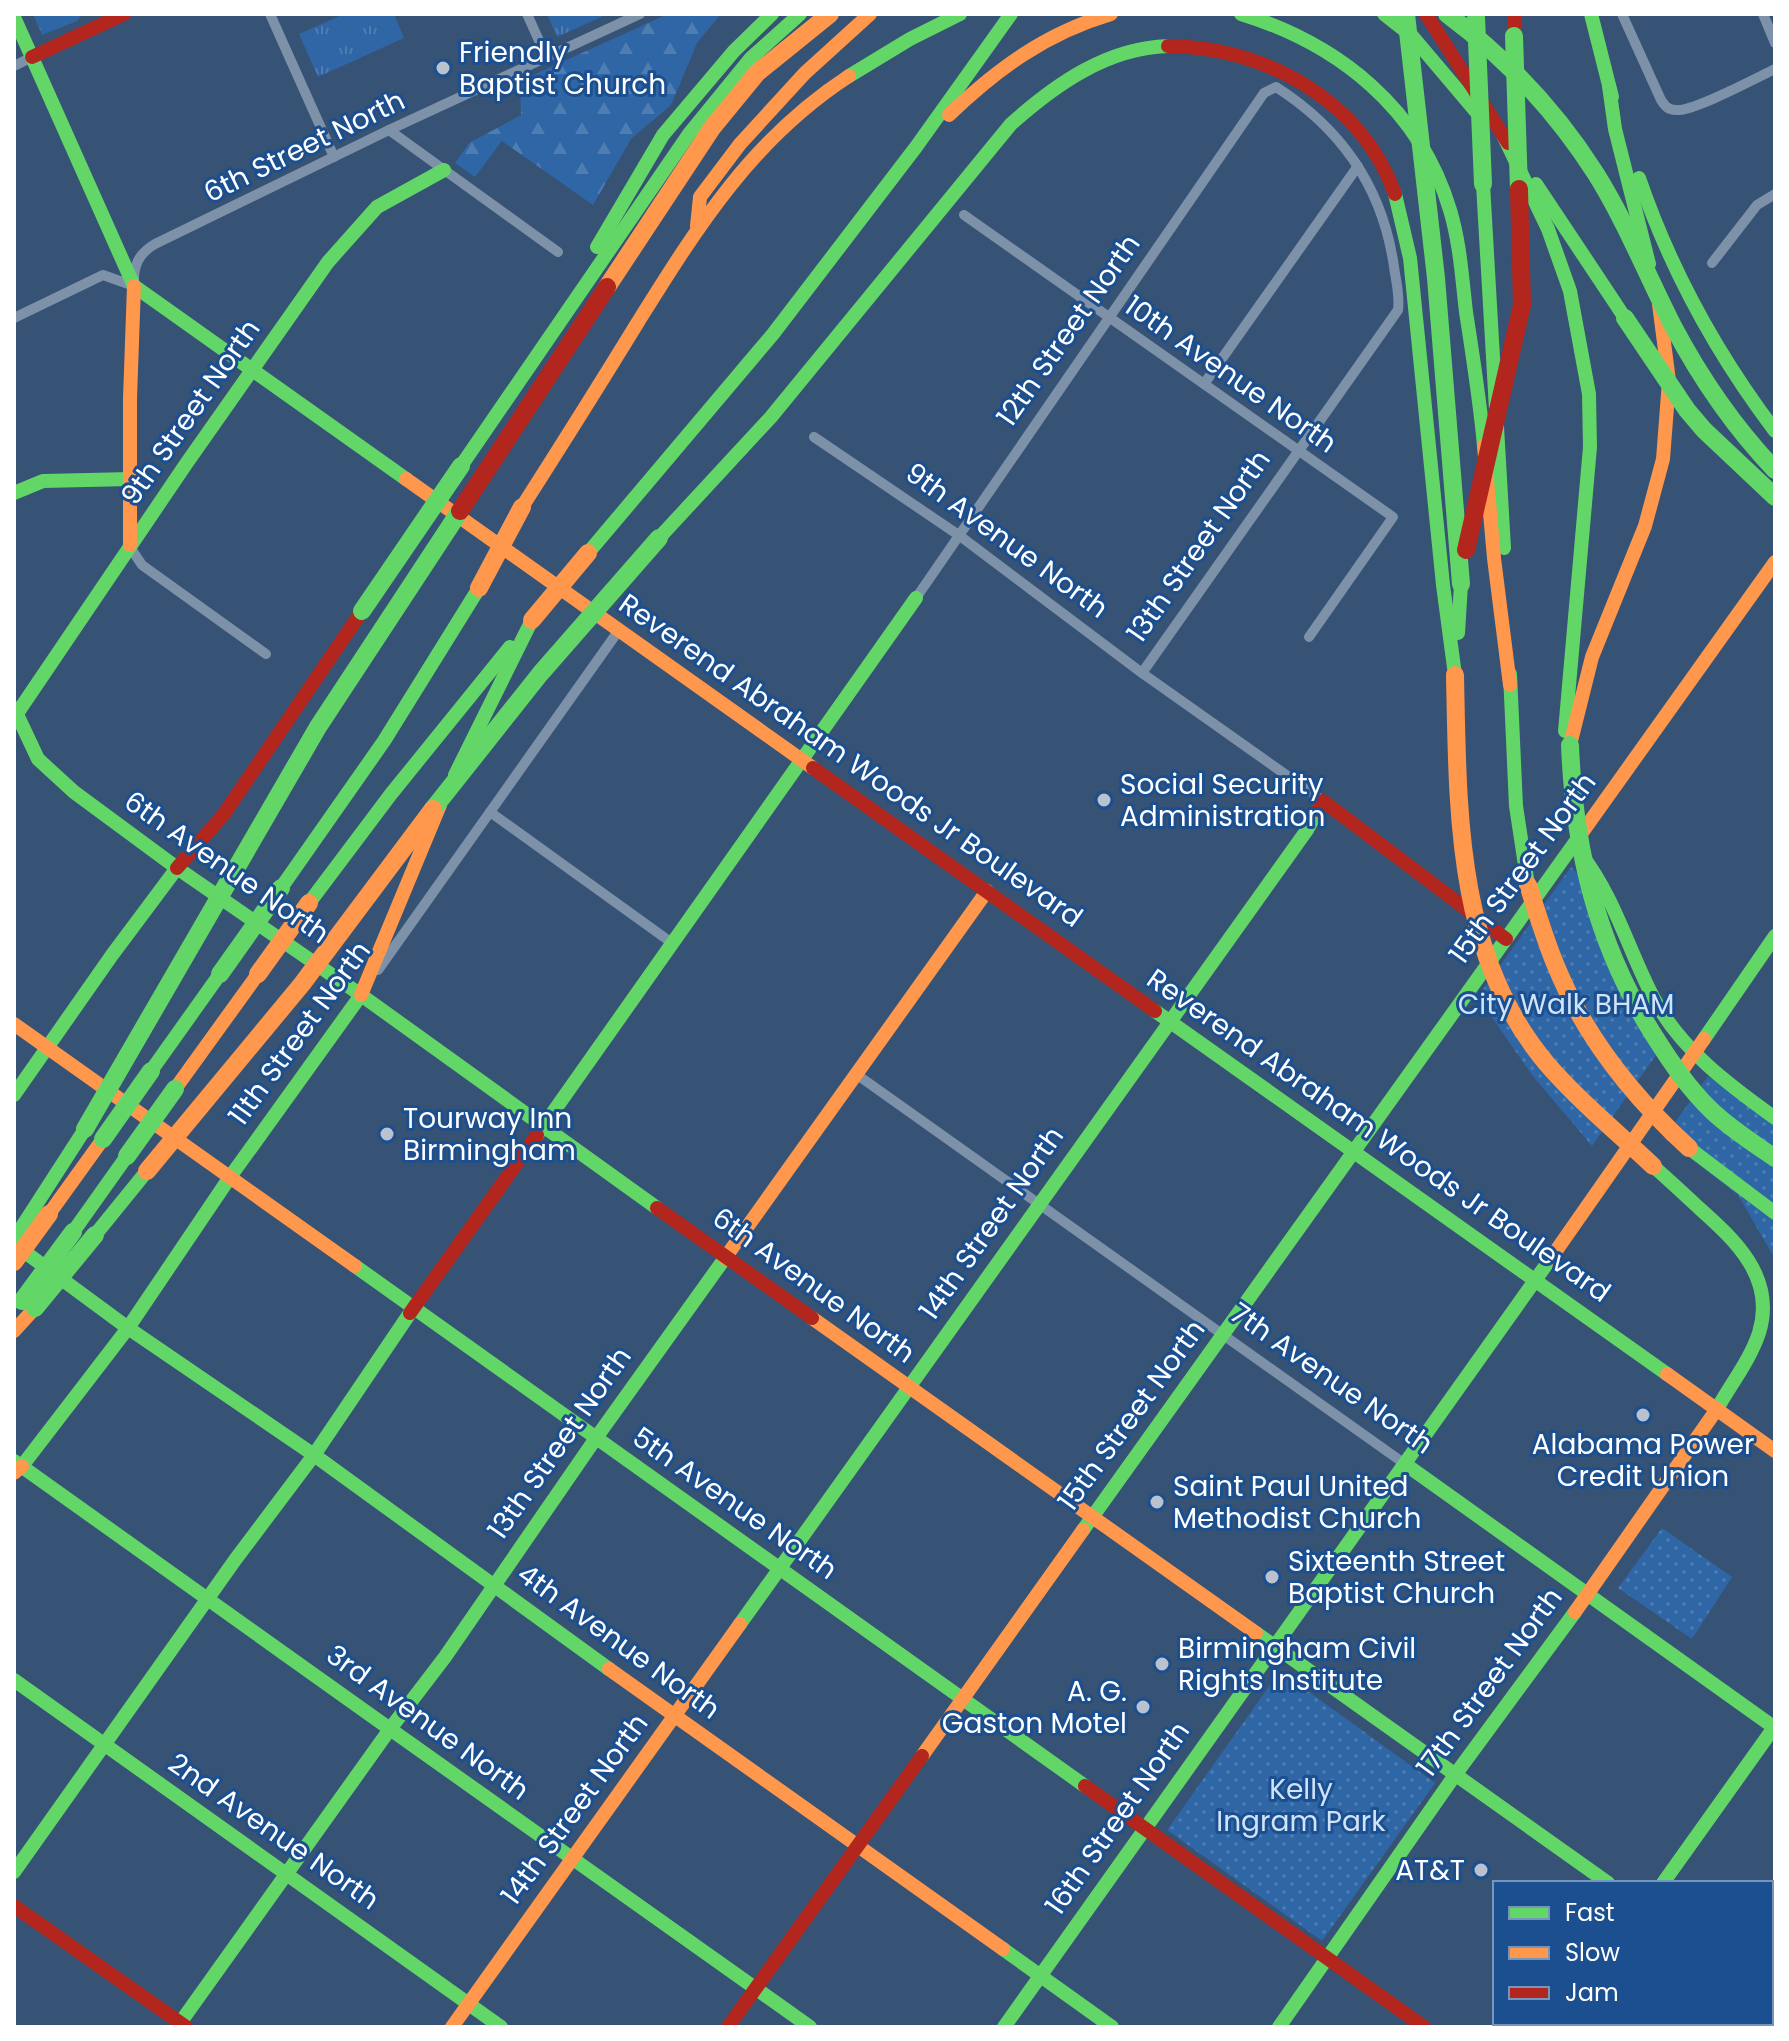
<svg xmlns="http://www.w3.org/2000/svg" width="1789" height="2041" font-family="Poppins,sans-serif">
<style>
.grass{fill:url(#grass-tufts)}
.forest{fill:url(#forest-firs)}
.park{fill:url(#park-dots)}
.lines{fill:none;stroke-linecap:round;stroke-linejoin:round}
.street{stroke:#7d92a8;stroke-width:10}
.fast{stroke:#63d668;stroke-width:14}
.slow{stroke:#ff974d;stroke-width:14}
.jam{stroke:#b3261e;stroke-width:14}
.fast-bridge{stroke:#63d668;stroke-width:18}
.slow-bridge{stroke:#ff974d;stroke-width:18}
.jam-bridge{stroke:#b3261e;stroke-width:18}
.poi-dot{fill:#b9c2ce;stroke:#1b4f8f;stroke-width:3}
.labels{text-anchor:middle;stroke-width:6;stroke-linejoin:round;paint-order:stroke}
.poi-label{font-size:28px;fill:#fff;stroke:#1b4f8f;text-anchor:start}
.street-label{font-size:28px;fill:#fff;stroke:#1b4f8f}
.park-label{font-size:28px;fill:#cfe3fa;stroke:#1b4f8f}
</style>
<defs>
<pattern id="grass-tufts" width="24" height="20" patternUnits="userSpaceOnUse" patternTransform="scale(2)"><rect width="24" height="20" fill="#2f66a5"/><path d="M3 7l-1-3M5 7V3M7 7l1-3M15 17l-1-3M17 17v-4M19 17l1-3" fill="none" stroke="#4e7db2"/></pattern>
<pattern id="forest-firs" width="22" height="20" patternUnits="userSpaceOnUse" patternTransform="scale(2)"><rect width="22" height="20" fill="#2f66a5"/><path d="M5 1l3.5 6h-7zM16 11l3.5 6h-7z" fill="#4e7db2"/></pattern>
<pattern id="park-dots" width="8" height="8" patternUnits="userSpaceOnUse" patternTransform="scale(2)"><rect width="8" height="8" fill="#2f66a5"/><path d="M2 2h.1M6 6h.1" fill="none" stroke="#4e7db2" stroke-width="1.8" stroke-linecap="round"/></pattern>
</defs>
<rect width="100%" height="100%" fill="#365274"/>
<g class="grass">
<path d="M33,14h49l-5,7 -35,14z"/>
<path d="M344,14h50l10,24 -86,39 -19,-43z"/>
<path d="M547,14h61l-51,23z"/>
</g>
<path class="forest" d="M668,14h53l-24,29 -26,62 -40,34 -38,66 -91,-64 -27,36 -20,-14 14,-20 52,-28 -1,-34z"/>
<g class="park">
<path d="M1571,867l19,19 35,81 40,75 -73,104 -60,-71 -48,-69 -3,-14z"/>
<path d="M1708,1076l67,48v135l-37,-64 -74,-57z"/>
<path d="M1662,1528l70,49 -40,62 -74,-51z"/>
<path d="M1280,1671l155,112 -113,158 -155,-111z"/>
</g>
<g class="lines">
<g class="street">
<path d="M270,14l64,143"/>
<path d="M527,14l19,42"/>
<path d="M1622,14l39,86c4,6 7,10 15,10 17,2 80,-32 99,-41"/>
<path d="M1763,14l12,29"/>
<path d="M14,66l18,-9"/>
<path d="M389,130l169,122"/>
<path d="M964,215l429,302 -84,120"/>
<path d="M1712,263l45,-58 18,-11"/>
<path d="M14,318l89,-43 31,11c-1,-20 4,-32 21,-42l234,-114 251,-116"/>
<path d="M1204,384l154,-218"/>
<path d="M814,437l146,99 182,137 181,128"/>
<path d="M130,547l12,18 124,89"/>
<path d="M916,598l348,-505 12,-6c66,42 107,102 118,180 2,14 6,28 4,43l-256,363"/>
<path d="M490,812l182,131"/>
<path d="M378,970l241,-340"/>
<path d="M856,1074l549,390"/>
</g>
<g class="fast">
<path d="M1241,14c98,30 179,95 209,196 10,33 12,68 16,102 7,45 14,89 18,134"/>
<path d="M1384,14l28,22 66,78"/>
<path d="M1591,14l21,83"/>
<path d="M14,17l120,269 272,193"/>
<path d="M849,76l61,-37 50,-25"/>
<path d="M1609,86l6,43 34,135"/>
<path d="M1503,135l45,94 22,62 19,103 1,53 -25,284"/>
<path d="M1639,178c32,93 77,175 136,253"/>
<path d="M1483,184l21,364"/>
<path d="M1536,184l89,134"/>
<path d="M1395,194l15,64 33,327 12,90"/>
<path d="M597,247l66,-112 71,-84 38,-37"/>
<path d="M461,466l228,-332 62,-76 49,-44"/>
<path d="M14,493l29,-12 88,-2"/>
<path d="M659,538l112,-121 240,-293c45,-40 96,-76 157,-78"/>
<path d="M588,553l185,-219 143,-187 95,-133"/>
<path d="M1458,633l3,-49"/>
<path d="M1510,674l6,132 12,79"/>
<path d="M14,708l24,51 36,33 103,76 184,127 296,213"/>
<path d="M14,718l172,-254 142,-202 49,-55 67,-37"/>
<path d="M455,775l77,-155"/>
<path d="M1581,854c34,44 47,95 72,143 27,52 76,88 122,121"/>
<path d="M281,888l103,-147 95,-153"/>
<path d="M309,903l82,-109 119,-147"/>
<path d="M1155,1011l512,363"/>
<path d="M1704,1039l71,-103"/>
<path d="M151,1071l69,-97"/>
<path d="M14,1095l98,-140 65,-87"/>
<path d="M537,1135l379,-537"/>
<path d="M1689,1148l86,65"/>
<path d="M1653,1166c16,14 31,28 46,42 37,33 77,70 60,125 -9,27 -28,51 -42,76"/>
<path d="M73,1232l54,-76"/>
<path d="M95,1235l52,-64"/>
<path d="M14,1239l71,-110"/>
<path d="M14,1244l114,84 186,127 -79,105 -221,312"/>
<path d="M725,1258l-129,180 -151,219 -55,72 420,298"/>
<path d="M355,1266l730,520"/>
<path d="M410,1313l-96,142 295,214"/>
<path d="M14,1461l376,268 -210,294"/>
<path d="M1405,1464l370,264"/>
<path d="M22,1466l106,-138 102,-151 131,-182"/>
<path d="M1083,1530l498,-696"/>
<path d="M740,1624l567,-794 11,-20"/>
<path d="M1256,1633l352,250"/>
<path d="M14,1680l487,347"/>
<path d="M1663,1883l112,-157"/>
<path d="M1003,1949l109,78"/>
<path d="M1771,1999l4,3"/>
<path d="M1004,2027l547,-769"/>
<path d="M1279,2027l176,-252 120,-163"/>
</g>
<g class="slow">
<path d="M949,115c48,-46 97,-82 162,-101"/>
<path d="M697,226l3,-29 40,-53 65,-71 65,-59"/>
<path d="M1484,446l10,112 16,127"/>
<path d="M406,479l407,289"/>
<path d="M522,507c39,-61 78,-123 116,-185 60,-96 114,-183 211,-246"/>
<path d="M130,545v-147l4,-112"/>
<path d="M1570,745l22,-88 53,-131 18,-67 6,-78 -10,-77"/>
<path d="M1581,834l194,-272"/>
<path d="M361,995l79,-190"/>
<path d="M14,1024l341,242"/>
<path d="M175,1089l83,-115"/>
<path d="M49,1214l54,-75"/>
<path d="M725,1258l262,-367"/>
<path d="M1551,1258l153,-219"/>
<path d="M812,1318l444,315"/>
<path d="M14,1331l21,-23"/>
<path d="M1667,1374l108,77"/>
<path d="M14,1473l8,-7"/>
<path d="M1575,1612l142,-203"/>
<path d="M609,1669l394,280"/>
<path d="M922,1756l161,-226"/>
<path d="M452,2027l288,-403"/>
<path d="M1561,2027l3,-4"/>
</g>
<g class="jam">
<path d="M1426,14l82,129"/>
<path d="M1514,14v22"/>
<path d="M1168,46c97,1 193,54 227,148"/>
<path d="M32,57l92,-43"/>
<path d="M813,768l342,243"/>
<path d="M1318,810l5,-9 183,138"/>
<path d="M177,868l47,-54 138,-203"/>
<path d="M657,1208l155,110"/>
<path d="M410,1313l127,-178"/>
<path d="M1085,1786l339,241"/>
<path d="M14,1906l172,121"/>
<path d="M728,2027l194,-271"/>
</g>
<g class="fast-bridge">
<path d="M1406,14l30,264 25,306"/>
<path d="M1447,14c59,44 109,97 149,160 30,48 51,101 77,152 28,53 61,101 102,144"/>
<path d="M1476,17l7,167"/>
<path d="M1514,36l5,153"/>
<path d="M1625,318l62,92 17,20 71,67"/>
<path d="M362,611l99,-145"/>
<path d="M1570,745c4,104 27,200 83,289 17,27 35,54 59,77 19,18 41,32 63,47"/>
<path d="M433,809l107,-135 119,-136"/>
<path d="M220,974l61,-86"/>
<path d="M85,1129l233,-402 142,-216"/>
<path d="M103,1139l48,-68"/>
<path d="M127,1156l48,-67"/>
<path d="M22,1301l51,-69"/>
<path d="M35,1308l60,-73"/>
</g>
<g class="slow-bridge">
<path d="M607,287l105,-159 45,-55 73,-59"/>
<path d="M479,588l43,-81"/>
<path d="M532,620l56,-67"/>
<path d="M1455,675c3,136 0,280 92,389 32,37 71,69 106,102"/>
<path d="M1528,885c9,27 17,55 28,81 29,71 77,131 133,182"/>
<path d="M258,974l51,-71"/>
<path d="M147,1171l155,-187 131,-175"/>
<path d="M14,1262l35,-48"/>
</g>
<g class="jam-bridge">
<path d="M460,511l147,-224"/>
<path d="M1466,550l56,-245 -3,-116"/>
</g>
</g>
<g class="poi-dot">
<circle cx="443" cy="68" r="8"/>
<circle cx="1104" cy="800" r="8"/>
<circle cx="387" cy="1134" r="8"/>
<circle cx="1643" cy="1415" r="8"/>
<circle cx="1157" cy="1502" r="8"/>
<circle cx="1272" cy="1577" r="8"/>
<circle cx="1162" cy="1664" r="8"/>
<circle cx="1143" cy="1707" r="8"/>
<circle cx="1481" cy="1870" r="8"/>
</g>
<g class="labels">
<g class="poi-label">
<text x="459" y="62">Friendly<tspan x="459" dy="32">Baptist Church</tspan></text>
<text x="1120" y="794">Social Security<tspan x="1120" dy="32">Administration</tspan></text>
<text x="403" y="1128">Tourway Inn<tspan x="403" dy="32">Birmingham</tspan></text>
<text x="1643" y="1454" text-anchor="middle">Alabama Power<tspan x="1643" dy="32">Credit Union</tspan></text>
<text x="1173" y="1496">Saint Paul United<tspan x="1173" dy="32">Methodist Church</tspan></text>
<text x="1288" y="1571">Sixteenth Street<tspan x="1288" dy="32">Baptist Church</tspan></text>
<text x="1178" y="1658">Birmingham Civil<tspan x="1178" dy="32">Rights Institute</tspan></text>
<text x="1127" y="1701" text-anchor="end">A. G.<tspan x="1127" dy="32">Gaston Motel</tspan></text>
<text x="1465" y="1880" text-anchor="end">AT&amp;T</text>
</g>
<g class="street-label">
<text transform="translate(304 146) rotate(-26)" y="10">6th Street North</text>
<text transform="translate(1068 330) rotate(-55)" y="10">12th Street North</text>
<text transform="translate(1231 374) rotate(35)" y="10">10th Avenue North</text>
<text transform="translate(190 412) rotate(-55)" y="10">9th Street North</text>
<text transform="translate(1007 540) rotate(36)" y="10">9th Avenue North</text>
<text transform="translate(1198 546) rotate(-55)" y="10">13th Street North</text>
<text transform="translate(851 760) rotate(35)" y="10">Reverend Abraham Woods Jr Boulevard</text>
<text transform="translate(227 867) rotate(35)" y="10">6th Avenue North</text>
<text transform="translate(1522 868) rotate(-54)" y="10">15th Street North</text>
<text transform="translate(299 1033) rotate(-54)" y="10">11th Street North</text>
<text transform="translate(1379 1135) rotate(35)" y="10">Reverend Abraham Woods Jr Boulevard</text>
<text transform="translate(991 1223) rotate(-55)" y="10">14th Street North</text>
<text transform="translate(814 1285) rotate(36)" y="10">6th Avenue North</text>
<text transform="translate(1332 1378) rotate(35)" y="10">7th Avenue North</text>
<text transform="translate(1131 1415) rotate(-54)" y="10">15th Street North</text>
<text transform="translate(559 1443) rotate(-55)" y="10">13th Street North</text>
<text transform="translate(735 1503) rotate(35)" y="10">5th Avenue North</text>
<text transform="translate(619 1641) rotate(36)" y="10">4th Avenue North</text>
<text transform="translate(1489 1682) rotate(-54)" y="10">17th Street North</text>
<text transform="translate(428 1722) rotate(36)" y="10">3rd Avenue North</text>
<text transform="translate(574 1809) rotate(-54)" y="10">14th Street North</text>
<text transform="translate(1117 1818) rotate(-55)" y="10">16th Street North</text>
<text transform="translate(274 1831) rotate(35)" y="10">2nd Avenue North</text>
</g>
<g class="park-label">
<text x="1566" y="1014">City Walk BHAM</text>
<text x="1301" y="1799">Kelly<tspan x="1301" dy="32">Ingram Park</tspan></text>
</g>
</g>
<rect width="1789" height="2041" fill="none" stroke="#ffffff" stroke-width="32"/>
<rect x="1493" y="1881" width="280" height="144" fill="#1b4f8f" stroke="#7695bc" stroke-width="2"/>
<rect x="1509" y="1907" width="40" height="12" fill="#63d668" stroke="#7695bc" stroke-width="2"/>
<text x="1565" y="1921" font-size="24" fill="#ffffff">Fast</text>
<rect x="1509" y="1947" width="40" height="12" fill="#ff974d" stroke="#7695bc" stroke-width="2"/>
<text x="1565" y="1961" font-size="24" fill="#ffffff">Slow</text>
<rect x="1509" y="1987" width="40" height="12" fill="#b3261e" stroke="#7695bc" stroke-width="2"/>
<text x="1565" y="2001" font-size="24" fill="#ffffff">Jam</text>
</svg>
